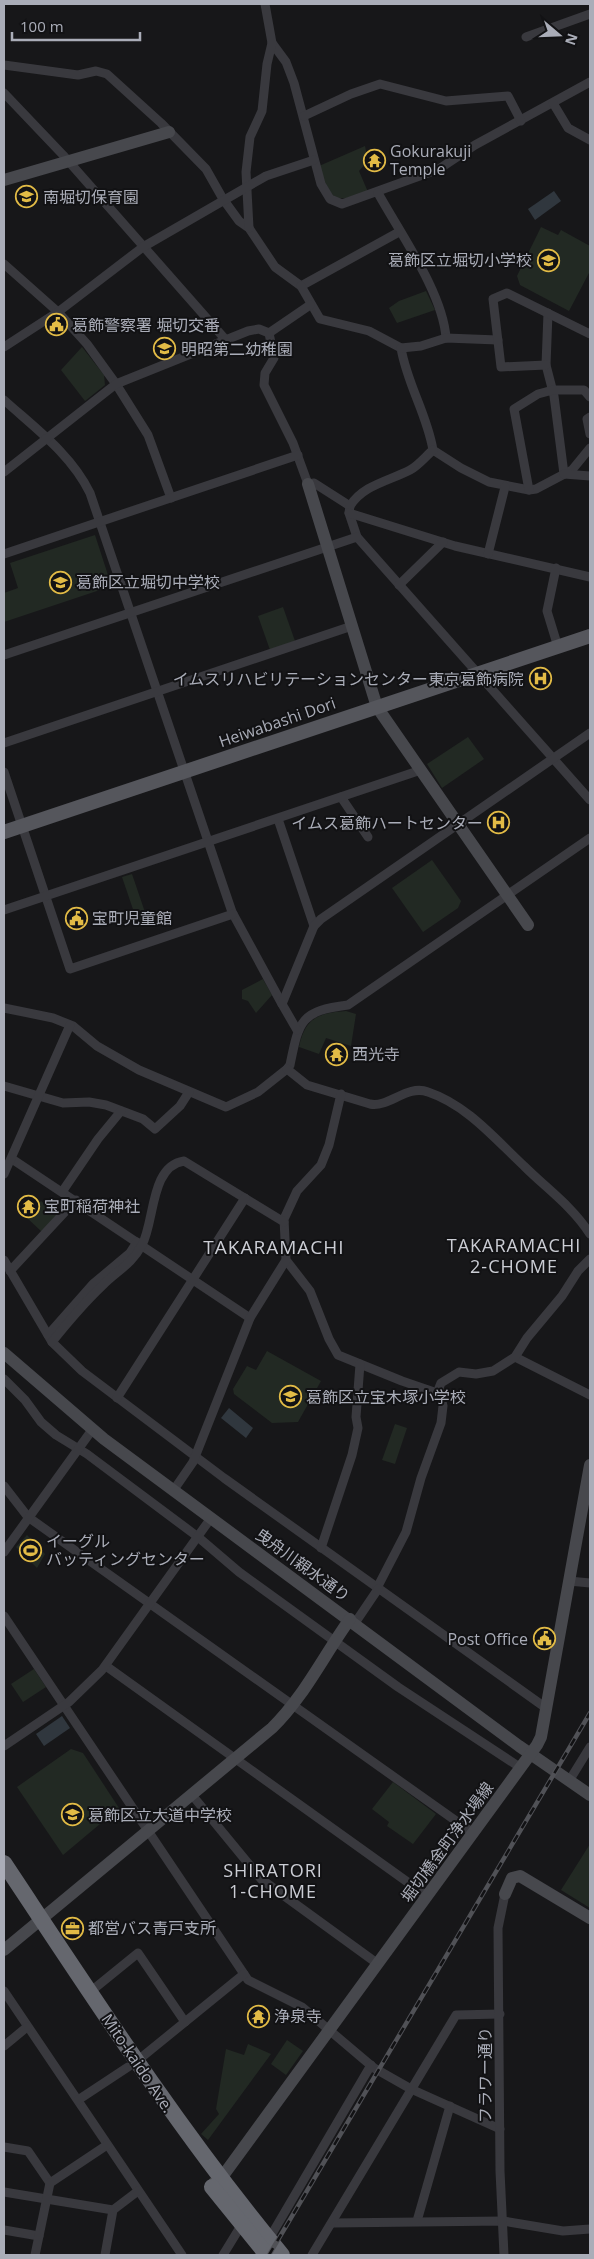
<svg xmlns="http://www.w3.org/2000/svg" width="594" height="2259" font-family="'Open Sans','Noto Sans JP',sans-serif">
<style>
.green{fill:#222923}
.water{fill:#30373e}
.lines{fill:none;stroke-linecap:round;stroke-linejoin:round}
.street{stroke:#39393e;stroke-width:9}
.secondary{stroke:#47484d;stroke-width:12}
.primary{stroke:#55565c;stroke-width:14}
.highway{stroke:#65676e;stroke-width:16}
.rail-casing{stroke:#505156;stroke-width:4.5}
.rail{stroke:#121214;stroke-width:2.5;stroke-dasharray:8;stroke-linecap:butt}
.labels{text-anchor:middle;stroke-width:4;stroke-linejoin:round;paint-order:stroke}
.poi-label{font-size:16px;fill:#aaadb8;stroke:#121214;text-anchor:start}
.street-label{font-size:16px;fill:#aaadb8;stroke:#121214}
.neighbourhood-label{font-size:18px;letter-spacing:1px;fill:#cbcdd4;stroke:#121214}
.quarter-label{font-size:19px;letter-spacing:1px;fill:#cbcdd4;stroke:#121214}
</style>
<rect width="100%" height="100%" fill="#171719"/>
<g class="green">
<path d="M365,146l3,15 -9,10 9,21c-36,12 -37,9 -49,-26z"/>
<path d="M541,227l17,8 3,-5 29,16v25l-21,40 -49,-26 -3,-9z"/>
<path d="M426,291l9,19 -38,13 -8,-15 10,-7z"/>
<path d="M82,347l22,28 1,10 -20,16 -24,-31z"/>
<path d="M95,535l13,40 -5,14 -99,33v-29l14,-5 -8,-25z"/>
<path d="M283,607l12,34 -25,9 -12,-34z"/>
<path d="M468,737l16,22 -42,29 -15,-24z"/>
<path d="M432,860l29,41 -3,7 -35,24 -31,-44z"/>
<path d="M132,874l17,50 -10,3 -17,-50z"/>
<path d="M263,979l9,16 -16,18 -8,-12 -6,-2v-9z"/>
<path d="M346,1011l10,3 -5,32 -25,-8 -7,16 -20,-7c6,-29 19,-34 47,-36z"/>
<path d="M41,1201l16,14 -15,17 -16,-15z"/>
<path d="M267,1351l54,30 -23,41 -26,1 -38,-29 -1,-5 14,-23 9,4z"/>
<path d="M395,1424l12,4 -12,36 -13,-4z"/>
<path d="M27,1535l18,19 -8,14 -21,-21z"/>
<path d="M34,1669l12,18 -23,15 -12,-18z"/>
<path d="M71,1749l12,4 36,55 -56,47 -46,-68z"/>
<path d="M393,1782l43,32 -23,30 -26,-18 2,-4 -17,-13z"/>
<path d="M590,1844v64l-29,-18z"/>
<path d="M287,2040l16,11 -17,24 -15,-11z"/>
<path d="M248,2044l23,10 -63,86 -7,-6 18,-20 -3,-5 10,-60 18,6z"/>
</g>
<g class="water">
<path d="M554,191l7,10 -26,19 -7,-11z"/>
<path d="M229,1408l24,20 -7,10 -25,-20z"/>
<path d="M62,1716l8,12 -26,18 -8,-12z"/>
</g>
<g class="lines">
<g class="street">
<path d="M526,37l64,-23"/>
<path d="M272,43l14,19 8,21 27,101 9,15 12,5 97,-35 36,-24 115,-63"/>
<path d="M4,65l74,10 18,-4 11,3 54,49 45,46 17,30 16,22 10,7 26,39 26,19 98,-54"/>
<path d="M4,93l59,62 162,184"/>
<path d="M553,103l15,25 22,12"/>
<path d="M304,116l47,-22 29,-10 66,17 62,-5 13,25"/>
<path d="M378,193c22,40 65,100 68,145"/>
<path d="M249,228l-3,-56 4,-35 12,-26 5,-47 5,-21 -7,-39"/>
<path d="M4,264l54,48 29,32 29,40 32,51 23,63"/>
<path d="M301,286l19,33 49,12 32,17c6,36 26,66 32,102l28,18 28,14 40,8 7,-1 36,-19 18,-22"/>
<path d="M548,313l-2,52 8,31 10,78"/>
<path d="M269,333l5,25 -9,15 -1,12 29,58 15,41 6,-1 36,23 -1,7 8,24 233,263"/>
<path d="M4,347l54,-35 85,-65 123,-71 48,-16"/>
<path d="M401,348l20,-2 25,-8 52,2"/>
<path d="M546,365l-45,2 -8,-68 14,-6 83,41"/>
<path d="M4,400c31,28 67,54 86,93l142,419 50,92"/>
<path d="M590,417l-3,2 3,15"/>
<path d="M4,472l112,-88 132,-53 11,-2 10,4 41,-28"/>
<path d="M564,474l26,2"/>
<path d="M529,490l-15,-81 24,-15 15,-4h31l6,7"/>
<path d="M350,506c13,-21 39,-25 60,-36 8,-4 16,-14 23,-20"/>
<path d="M349,513l106,33 135,31"/>
<path d="M4,554l294,-99"/>
<path d="M488,554l17,-67"/>
<path d="M556,568l-9,43 11,36"/>
<path d="M399,585l44,-43"/>
<path d="M4,655l353,-118"/>
<path d="M4,743l348,-117"/>
<path d="M4,772l66,197 163,-55"/>
<path d="M341,797l27,40"/>
<path d="M278,819l36,107"/>
<path d="M4,910l417,-140"/>
<path d="M4,1008l49,10 20,8 24,20 42,24 87,37 32,-15 29,-23 3,-4c9,-44 10,-54 58,-60l242,-167"/>
<path d="M297,1030l-15,-26 32,-78 7,-7 269,-186"/>
<path d="M287,1069l20,16 63,19c19,4 37,-20 58,-12 39,13 67,47 96,74 23,23 48,40 66,68"/>
<path d="M4,1086l59,17 26,-1 17,3 37,14 12,10 25,-23 9,-14"/>
<path d="M341,1094l-12,51 -8,20 -24,26 -13,28 2,41 24,31 19,48 9,16 64,26 38,13"/>
<path d="M12,1159l238,159"/>
<path d="M4,1174l66,-149"/>
<path d="M62,1192l36,-53 23,-28"/>
<path d="M4,1260l48,82 30,29 142,107 322,230"/>
<path d="M10,1271l66,-71"/>
<path d="M48,1335l45,-51 37,-31 7,-11"/>
<path d="M52,1342c16,-20 32,-39 51,-57 14,-14 29,-21 39,-40 13,-24 8,-79 42,-84l100,61"/>
<path d="M515,1357l75,38"/>
<path d="M4,1379l21,21 16,22 15,13 31,19 111,83 41,35 159,115 123,81"/>
<path d="M117,1398l128,-200"/>
<path d="M4,1486l24,31 445,316"/>
<path d="M173,1491l20,-29 57,-144 36,-58"/>
<path d="M321,1548l31,-93 6,-27 -2,-11 4,-53"/>
<path d="M4,1552l88,-122"/>
<path d="M569,1581l21,2"/>
<path d="M377,1588l29,-56 15,-54 20,-55 2,-17 -4,-18 2,-5 18,-11 17,2 17,-3 22,-14 12,-19 35,-42 16,-25 12,-12"/>
<path d="M4,1616l244,364 54,27 72,61 37,21 89,40"/>
<path d="M355,1623l23,-34"/>
<path d="M106,1666l321,230"/>
<path d="M4,1746l65,-44 33,-32 109,-152"/>
<path d="M569,1781l21,-34"/>
<path d="M192,1795l69,84 117,85"/>
<path d="M4,1991l178,264"/>
<path d="M90,1992l48,-39 47,69"/>
<path d="M4,2046l23,-19"/>
<path d="M137,2061l107,-87"/>
<path d="M78,2100l50,-33"/>
<path d="M4,2147l24,4 22,32"/>
<path d="M4,2192l109,18"/>
<path d="M417,2221l33,-115"/>
<path d="M333,2223l170,-2 60,10 27,-2"/>
<path d="M4,2230l35,6"/>
<path d="M269,2239l102,-174"/>
<path d="M35,2255l15,-72 57,-38"/>
<path d="M105,2255l8,-45 25,-19"/>
<path d="M223,2255l19,-31"/>
<path d="M312,2255l144,-240 44,-1"/>
<path d="M504,2255l-4,-84 -2,-243 7,-34"/>
</g>
<g class="secondary">
<path d="M4,180l165,-48"/>
<path d="M308,484l69,223 151,218"/>
<path d="M4,1353l100,86 415,307 71,49"/>
<path d="M505,1894l7,-16 8,-2 70,42"/>
<path d="M4,1950l268,-222c32,-31 52,-73 78,-109"/>
<path d="M214,2183l11,-10 312,-428 4,-8 49,-272"/>
</g>
<path class="primary" d="M4,832l586,-196"/>
<g class="highway">
<path d="M4,1863c89,134 176,269 278,392"/>
<path d="M212,2187l55,68"/>
</g>
<defs>
<path id="rail" d="M269,2255l321,-542"/>
</defs>
<use href="#rail" class="rail-casing"/>
<use href="#rail" class="rail"/>
</g>
<defs>
<symbol id="temple-ring" viewBox="-11 -11 22 22"><circle r="9.5" fill="#121214" stroke="#e2bb46" stroke-width="1.5"/><path d="M0-6L5-2H3V0L6.5 2.5H4V6H1.5V3h-3V6H-4V2.5H-6.5L-3 0V-2H-5Z" fill="#e2bb46"/></symbol>
<symbol id="school-ring" viewBox="-11 -11 22 22"><circle r="9.5" fill="#121214" stroke="#e2bb46" stroke-width="1.5"/><path d="M0-5L7-2L0 1L-7-2ZM-4 1L0 2.5L4 1V4Q0 6-4 4Z" fill="#e2bb46"/></symbol>
<symbol id="civic-ring" viewBox="-11 -11 22 22"><circle r="9.5" fill="#121214" stroke="#e2bb46" stroke-width="1.5"/><path d="M-.6-6.5H3V-4.5H.6V-3L4-1V1h2V6H-6V1h2V-1L-.6-3ZM-1.2 2.5V6h2.4V2.5Z" fill="#e2bb46"/></symbol>
<symbol id="hospital-ring" viewBox="-11 -11 22 22"><circle r="9.5" fill="#121214" stroke="#e2bb46" stroke-width="1.5"/><path d="M-5-5h3v3.5h4V-5h3V5h-3V1.5h-4V5h-3Z" fill="#e2bb46"/></symbol>
<symbol id="stadium-ring" viewBox="-11 -11 22 22"><circle r="9.5" fill="#121214" stroke="#e2bb46" stroke-width="1.5"/><path d="M0-5a6.5 5 0 1 0 0 10a6.5 5 0 1 0 0-10ZM-3.5-1.8h7v3.6h-7Z" fill="#e2bb46"/></symbol>
<symbol id="office-ring" viewBox="-11 -11 22 22"><circle r="9.5" fill="#121214" stroke="#e2bb46" stroke-width="1.5"/><path d="M-6-3h4V-5.5h4V-3h4V5H-6ZM-1-4.5V-3h2v-1.5ZM-6 0V1H6V0Z" fill="#e2bb46"/></symbol>
</defs>
<g fill-rule="evenodd">
<use href="#temple-ring" x="362" y="148" width="25" height="25"/>
<use href="#school-ring" x="14" y="184" width="25" height="25"/>
<use href="#school-ring" x="536" y="248" width="25" height="25"/>
<use href="#civic-ring" x="44" y="312" width="25" height="25"/>
<use href="#school-ring" x="152" y="336" width="25" height="25"/>
<use href="#school-ring" x="48" y="570" width="25" height="25"/>
<use href="#hospital-ring" x="528" y="666" width="25" height="25"/>
<use href="#hospital-ring" x="486" y="810" width="25" height="25"/>
<use href="#civic-ring" x="64" y="906" width="25" height="25"/>
<use href="#temple-ring" x="324" y="1042" width="25" height="25"/>
<use href="#temple-ring" x="16" y="1194" width="25" height="25"/>
<use href="#school-ring" x="278" y="1384" width="25" height="25"/>
<use href="#stadium-ring" x="18" y="1538" width="25" height="25"/>
<use href="#civic-ring" x="532" y="1626" width="25" height="25"/>
<use href="#school-ring" x="60" y="1802" width="25" height="25"/>
<use href="#office-ring" x="60" y="1916" width="25" height="25"/>
<use href="#temple-ring" x="246" y="2004" width="25" height="25"/>
</g>
<g class="labels">
<g class="poi-label">
<text x="390" y="157">Gokurakuji<tspan x="390" dy="18">Temple</tspan></text>
<text x="43" y="203">南堀切保育園</text>
<text x="532" y="266" text-anchor="end">葛飾区立堀切小学校</text>
<text x="72" y="331">葛飾警察署 堀切交番</text>
<text x="181" y="355">明昭第二幼稚園</text>
<text x="76" y="588">葛飾区立堀切中学校</text>
<text x="524" y="685" text-anchor="end">イムスリハビリテーションセンター東京葛飾病院</text>
<text x="483" y="829" text-anchor="end">イムス葛飾ハートセンター</text>
<text x="92" y="924">宝町児童館</text>
<text x="352" y="1060">西光寺</text>
<text x="44" y="1212">宝町稲荷神社</text>
<text x="306" y="1403">葛飾区立宝木塚小学校</text>
<text x="46" y="1547">イーグル<tspan x="46" dy="18">バッティングセンター</tspan></text>
<text x="528" y="1645" text-anchor="end">Post Office</text>
<text x="88" y="1821">葛飾区立大道中学校</text>
<text x="88" y="1934">都営バス青戸支所</text>
<text x="274" y="2022">浄泉寺</text>
</g>
<g class="street-label">
<text transform="translate(277 722) rotate(-19)" y="6">Heiwabashi Dori</text>
<text transform="translate(303 1565) rotate(36)" y="6">曳舟川親水通り</text>
<text transform="translate(447 1842) rotate(-54)" y="6">堀切橋金町浄水場線</text>
<text transform="translate(138 2063) rotate(56)" y="6">Mito-kaido Ave.</text>
<text transform="translate(485 2075) rotate(-90)" y="6">フラワー通り</text>
</g>
<g class="neighbourhood-label">
<text x="514" y="1252">TAKARAMACHI<tspan x="514" dy="21">2-CHOME</tspan></text>
<text x="273" y="1877">SHIRATORI<tspan x="273" dy="21">1-CHOME</tspan></text>
</g>
<g class="quarter-label">
<text x="274" y="1254">TAKARAMACHI</text>
</g>
</g>
<rect width="594" height="2259" fill="none" stroke="#aaadb8" stroke-width="10"/>
<g transform="translate(559 35) rotate(109)" stroke="#121214" stroke-width="4" paint-order="stroke">
<path d="M0-4L9 19L0 12L-9 19Z" fill="#aaadb8"/>
<text y="-8" font-size="14" font-weight="bold" text-anchor="middle" fill="#aaadb8">N</text>
</g>
<path d="M12 32v8h128v-8" fill="none" stroke="#aaadb8" stroke-width="2.5"/>
<text x="20" y="32" font-size="15" fill="#aaadb8" stroke="#121214" stroke-width="4" paint-order="stroke">100 m</text>
</svg>
